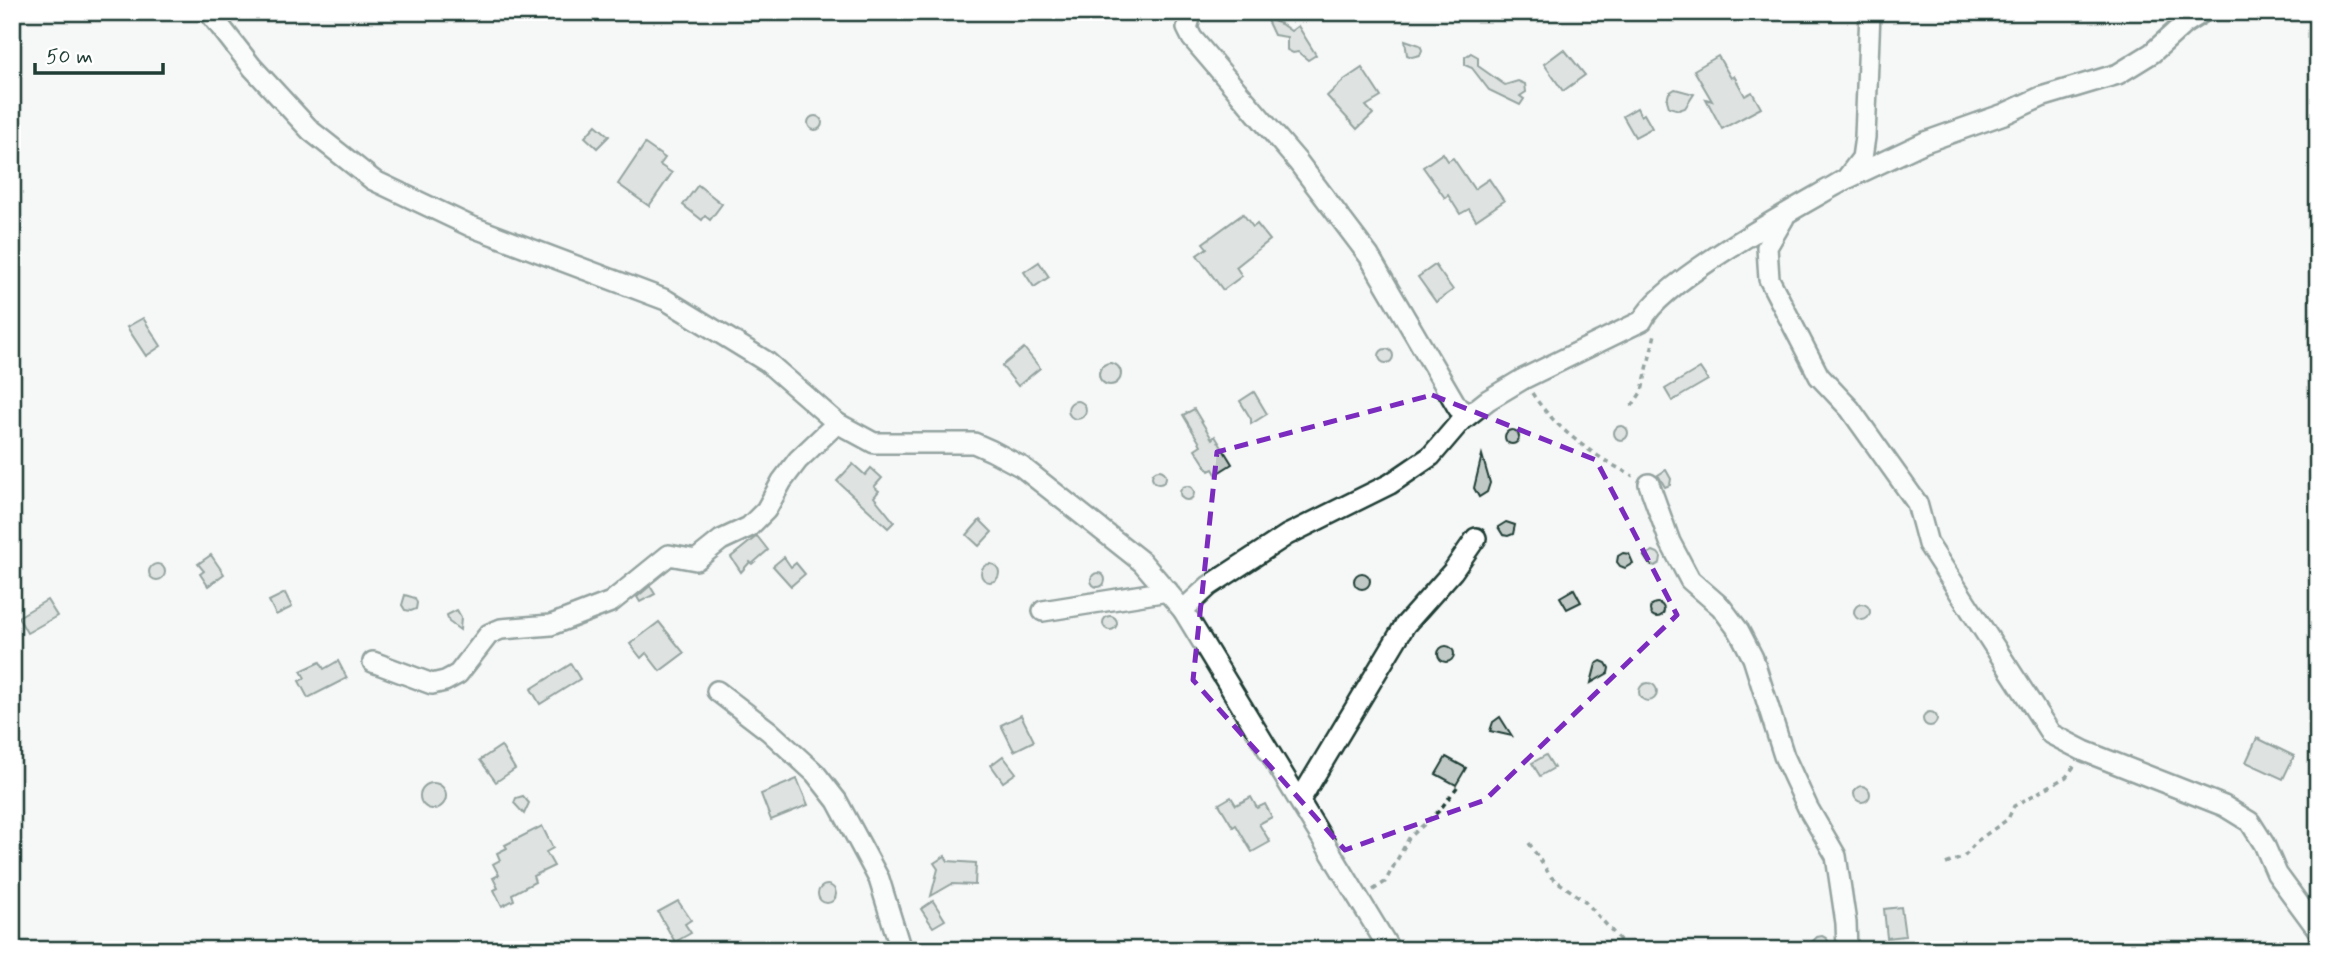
<svg xmlns="http://www.w3.org/2000/svg" width="2330" height="962" font-family="Mynerve,sans-serif">
<style>
.building{fill:#c0c9c6;stroke:#1f3d34;stroke-width:2}
.lines{fill:none;stroke-linecap:round;stroke-linejoin:round}
.minor-casing{stroke:#1f3d34;stroke-width:24}
.path{stroke:#1f3d34;stroke-width:3.5;stroke-dasharray:5 5;stroke-linecap:butt}
.minor{stroke:#fff;stroke-width:19}
.marked{fill:none;stroke:#7b2cbf;stroke-width:5;stroke-dasharray:14 9;stroke-linejoin:round}
</style>
<rect width="100%" height="100%" fill="#f6f7f7"/>
<filter id="ink" filterUnits="userSpaceOnUse"><feTurbulence type="fractalNoise" baseFrequency=".0143" numOctaves="2"/><feDisplacementMap in="SourceGraphic" scale="14" xChannelSelector="R" yChannelSelector="G"/><feConvolveMatrix kernelMatrix="1 2 1 2 8 2 1 2 1" color-interpolation-filters="sRGB"/></filter>
<g filter="url(#ink)">
<g class="building">
<path d="M1266,18l15,6 10,7 7,-5 18,29 -8,5 -10,-8 -5,1 -6,-3v-13l-13,-2z"/>
<path d="M1405,40l15,5 2,5 -2,5 -8,2 -5,-2z"/>
<path d="M1564,49l21,26 -22,16 -19,-27z"/>
<path d="M1471,53l7,4v9l27,19 13,-4 7,3 1,8 -6,4 4,3 -4,6 -31,-15 -17,-22 -7,-3v-8z"/>
<path d="M1718,56l13,22 3,-2 11,20 7,-4 9,16 -39,21 -16,-30 6,2 -18,-31z"/>
<path d="M1362,68l19,29 -15,9 7,8 -16,15 -30,-33 17,-16z"/>
<path d="M1675,89l19,5 -9,14 -6,2 -10,-3 -2,-7 2,-7z"/>
<path d="M1637,108l4,8 3,-2 8,14 -17,9 -12,-21z"/>
<circle cx="815" cy="123" r="7"/>
<path d="M596,125l13,11 -12,12 -12,-11z"/>
<path d="M645,144l20,14 -5,7 12,8 -23,33 -31,-22z"/>
<path d="M1443,153l5,8 5,-3 21,31 15,-10 15,22 -28,19 -7,-11 -9,5 -12,-19 -3,3 -22,-31z"/>
<path d="M698,185l24,19 -12,16 -5,-4 -3,4 -19,-15z"/>
<path d="M1243,214l10,13 4,-3 13,16 -34,27 6,9 -19,14 -26,-35 10,-7 -4,-5z"/>
<path d="M1039,262l10,15 -15,10 -10,-15z"/>
<path d="M1435,265l18,25 -17,12 -18,-25z"/>
<path d="M143,318l18,28 -15,10 -19,-29z"/>
<path d="M1024,348l16,20 -22,18 -16,-20z"/>
<circle cx="1386" cy="356" r="7"/>
<circle cx="1110" cy="374" r="11"/>
<path d="M1700,368l8,12 -36,21 -7,-12z"/>
<path d="M1254,392l13,22 -16,10v-5l-11,-18z"/>
<circle cx="1077" cy="410" r="9"/>
<path d="M1194,409l18,30 3,-3 17,28 -16,10 -3,-5 -4,2 -14,-22 6,-4 -18,-30z"/>
<circle cx="1621" cy="433" r="7"/>
<circle cx="1512" cy="437" r="7"/>
<path d="M1482,455l8,28 -3,9 -8,5 -5,-9z"/>
<path d="M853,464l12,11 6,-7 11,10 -8,9 5,4 -5,6 20,25 -6,6 -51,-47z"/>
<circle cx="1159" cy="477" r="7"/>
<path d="M1666,470l5,9 -1,6 -5,2 -7,-12z"/>
<circle cx="1187" cy="493" r="7"/>
<path d="M980,520l12,12 -13,14 -12,-11z"/>
<path d="M1506,522l9,3 -2,9 -5,2 -5,-1 -5,-8z"/>
<path d="M757,536l11,14 -16,14 -2,-2 -9,10 -10,-15z"/>
<path d="M1653,551l5,2 3,4 -1,6 -5,3 -6,-2 -5,-8z"/>
<path d="M1623,553l6,1 4,9 -8,5 -5,-2 -3,-4 1,-6z"/>
<path d="M211,555l13,19 -16,12 -8,-12 4,-3 -6,-7z"/>
<path d="M784,557l7,10 5,-4 9,11 -14,12 -18,-20z"/>
<circle cx="157" cy="572" r="8"/>
<circle cx="990" cy="573" r="9"/>
<circle cx="1362" cy="581" r="8"/>
<circle cx="1098" cy="580" r="7"/>
<path d="M650,586l5,8 -15,8 -3,-5z"/>
<path d="M1574,589l7,13 -14,7 -7,-12z"/>
<path d="M285,593l7,14 -16,8 -7,-14z"/>
<path d="M405,595l10,3 2,5 -1,6 -5,2 -6,-1 -3,-5z"/>
<path d="M47,600l10,16 -30,17 -9,-16z"/>
<circle cx="1657" cy="610" r="7"/>
<circle cx="1862" cy="612" r="8"/>
<path d="M457,610l4,7 -1,13 -11,-8 -2,-7z"/>
<circle cx="1110" cy="623" r="7"/>
<path d="M659,622l25,31 -24,18 -14,-18 -5,5 -11,-14z"/>
<circle cx="1446" cy="654" r="8"/>
<path d="M338,661l9,17 -39,20 -9,-17 6,-3 -4,-7 19,-9 4,7z"/>
<path d="M1601,661l5,2 3,5 -1,5 -17,10 5,-19z"/>
<path d="M571,664l9,15 -40,25 -9,-15z"/>
<circle cx="1648" cy="692" r="9"/>
<circle cx="1930" cy="719" r="7"/>
<path d="M1021,715l13,26 -20,10 -13,-26z"/>
<path d="M1500,717l12,19 -22,-5 3,-9z"/>
<path d="M2257,738l37,18 -11,23 -37,-17z"/>
<path d="M501,746l14,23 -19,13 -16,-22z"/>
<path d="M1546,755l8,13 -14,8 -8,-13z"/>
<path d="M1003,756l13,17 -13,9 -12,-17z"/>
<path d="M1446,757l20,11 -10,17 -20,-11z"/>
<path d="M797,779l11,26 -37,15 -10,-26z"/>
<circle cx="433" cy="796" r="13"/>
<circle cx="1862" cy="794" r="8"/>
<path d="M523,796l6,7 -5,11 -10,-11 2,-5z"/>
<path d="M1231,797l5,8 15,-8 6,11 8,-4 7,13 -13,7 11,18 -18,10 -16,-27 -3,2 -14,-23z"/>
<path d="M542,826l11,22 -7,4 8,14 -21,10 2,6 -23,12 2,6 -12,6 -8,-16 4,-2 -5,-10 6,-3 -6,-11 7,-4 -3,-7 10,-5 -2,-3z"/>
<path d="M945,856l3,5 28,2 -1,22 -23,-1 -21,12 7,-27 -4,-6z"/>
<circle cx="827" cy="894" r="9"/>
<path d="M678,901l13,19 -6,4 6,9 -16,9 -17,-30z"/>
<path d="M933,901l12,19 -12,7 -12,-18z"/>
<path d="M1901,907l4,29 -18,2 -3,-29z"/>
<path d="M1822,936l4,2 9,12h-31l13,-13z"/>
</g>
<g class="lines">
<defs>
<g id="minor">
<path d="M209,12l43,55 59,64 62,49 97,46 196,74 101,62 70,61 37,20h100l18,8 30,16 120,95 41,48 207,340"/>
<path d="M1192,12l-5,16 5,10 106,124 71,94 89,152 11,6"/>
<path d="M1849,178l76,-36 79,-28 37,-17 77,-23 34,-21 32,-29 19,-12"/>
<path d="M1784,218l-17,29 2,32 50,97 31,33 67,94 11,41 123,190 33,17 140,55 26,16 14,22 13,30 41,56"/>
<path d="M1649,484l21,58 20,38 31,27 18,24 14,27 31,98 24,52 28,48 10,67 1,27"/>
<path d="M1183,610l26,-24 78,-51 103,-51 41,-28 29,-34 28,-22 35,-21 119,-58c19,-41 160,-116 204,-142l16,-21 3,-21 5,-125"/>
<path d="M1043,611l125,-20"/>
<path d="M373,662l59,22 13,-3 13,-7 31,-40 12,-5 50,-4 60,-23 58,-47 27,5 25,-20 28,-13 17,-17 16,-29 16,-21 39,-37"/>
<path d="M717,691l52,40 46,42 22,28 42,78 22,71"/>
<path d="M1300,800l105,-175 48,-54 23,-33"/>
</g>
</defs>
<use href="#minor" class="minor-casing"/>
<g class="path">
<path d="M1532,393c24,37 62,63 101,83"/>
<path d="M1632,406l10,-15 13,-57"/>
<path d="M1529,843l22,34 34,24 44,49"/>
<path d="M1946,864l18,-7 13,-16 31,-22 6,-13 52,-29 9,-12"/>
<path d="M1373,890l12,-8 24,-44 30,-27 19,-25"/>
</g>
<use href="#minor" class="minor"/>
</g>
</g>
<path d="M0 0H2330V962H0ZM1432,395l164,65 81,155 -192,185 -140,50 -152,-170 24,-228z" fill="#f6f7f7" fill-opacity=".55" fill-rule="evenodd"/>
<path class="marked" d="M1432,395l164,65 81,155 -192,185 -140,50 -152,-170 24,-228z"/>
<rect width="2330" height="962" fill="none" stroke="#fff" stroke-width="42"/>
<rect x="21" y="21" width="2288" height="920" fill="none" stroke="#1f3d34" stroke-width="2.5" filter="url(#ink)"/>
<path d="M35 63v10h128v-10" fill="none" stroke="#1f3d34" stroke-width="3.5"/>
<text x="46" y="63" font-size="21" fill="#1f3d34" stroke="#ffffff" stroke-width="5" paint-order="stroke">50 m</text>
</svg>
